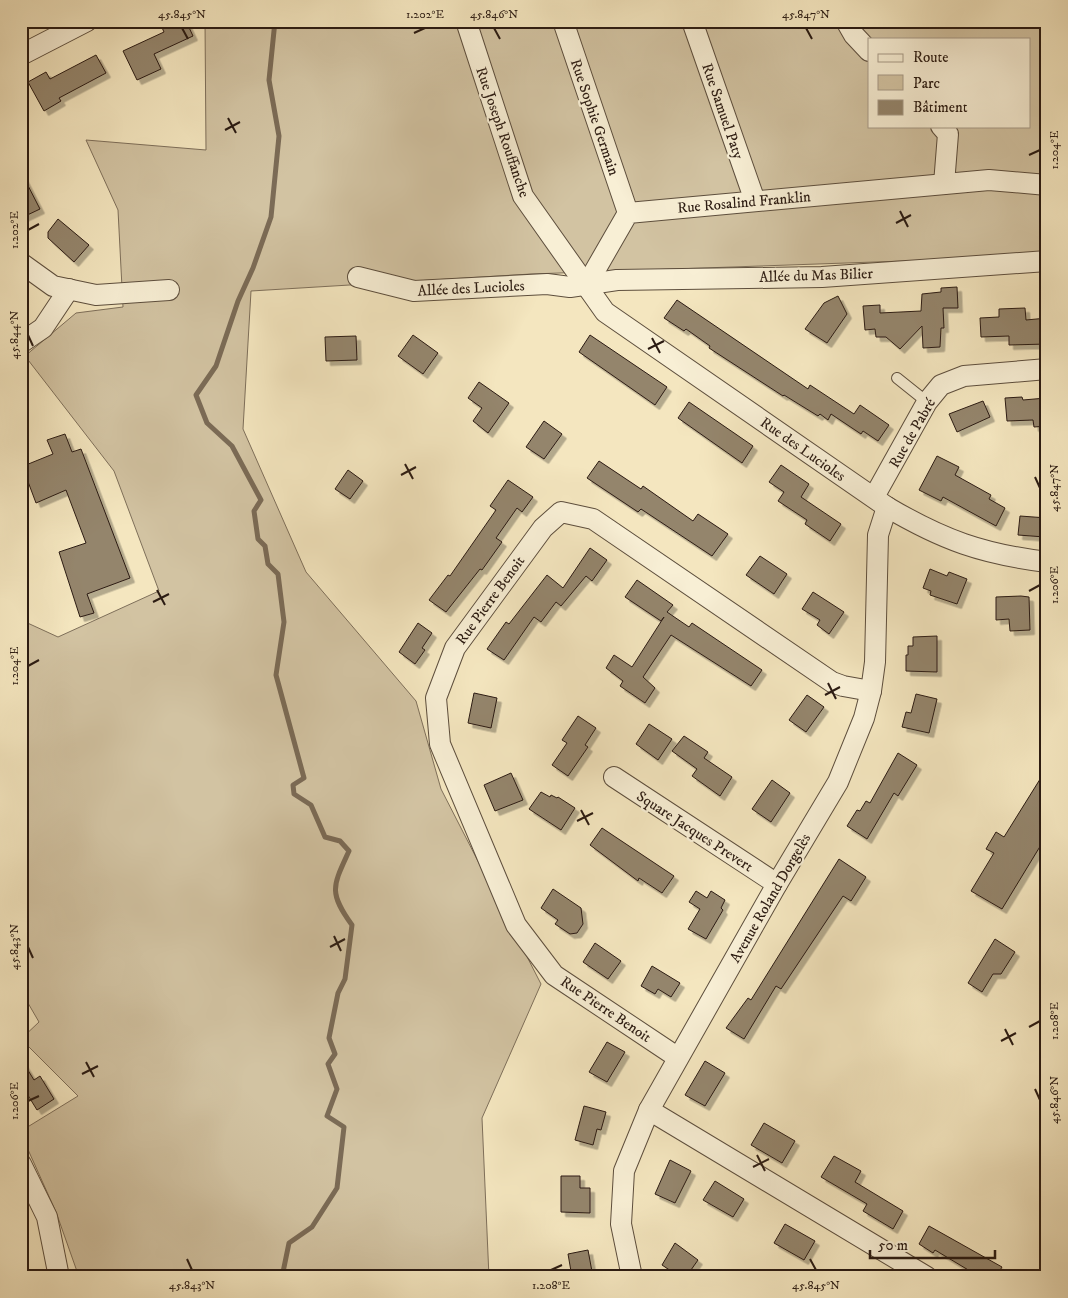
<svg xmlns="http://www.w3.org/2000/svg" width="1068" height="1298" font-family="'IM FELL DW Pica',serif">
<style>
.green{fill:#d2c3a2;stroke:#7e6f5a;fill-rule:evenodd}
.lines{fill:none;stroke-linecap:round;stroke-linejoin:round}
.stream{stroke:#7b6b56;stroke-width:5}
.building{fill:#94856c;stroke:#2b1b12;filter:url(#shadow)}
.service-casing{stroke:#5d4e3d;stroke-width:12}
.minor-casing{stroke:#5d4e3d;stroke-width:22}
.service{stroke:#f8efd5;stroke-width:10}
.minor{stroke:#f8efd5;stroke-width:20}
.ticks{fill:none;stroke:#2b1b12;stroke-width:2}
.labels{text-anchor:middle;stroke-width:4.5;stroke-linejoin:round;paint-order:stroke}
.street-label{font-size:15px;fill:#2b1b12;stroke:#f8efd5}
.neatline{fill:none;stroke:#2b1b12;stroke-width:2}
.ticks-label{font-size:12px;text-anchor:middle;fill:#2b1b12}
</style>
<defs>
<filter id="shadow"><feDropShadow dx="4.5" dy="4.5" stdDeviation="0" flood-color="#0004"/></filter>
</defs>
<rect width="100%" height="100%" fill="#f4e6bf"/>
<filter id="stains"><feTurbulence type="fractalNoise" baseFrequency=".004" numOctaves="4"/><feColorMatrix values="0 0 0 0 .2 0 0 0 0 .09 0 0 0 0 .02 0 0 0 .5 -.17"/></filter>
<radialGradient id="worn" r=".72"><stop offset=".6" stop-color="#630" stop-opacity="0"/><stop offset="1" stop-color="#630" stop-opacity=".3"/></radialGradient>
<path class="green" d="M205,21h842v235l-516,18 -280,17 -8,138 63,143 110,129 25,88 100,195 -59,134 7,159h-410l-23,-65 -35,-78v-3l57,-35 -57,-57 18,-17 -18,-31v-371l37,17 101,-46 -45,-120 -89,-115 51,-43 47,-6 -5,-97 -32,-70 120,10zM869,39h160v87h-160z"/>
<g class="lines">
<path class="stream" d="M275,21l-6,59 10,56 -8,81 -18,51 -15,33 -22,65 -20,29 11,28 25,23 29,54 -7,11 4,28 7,7 3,18 10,10 6,48 -8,53 28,103 -11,7 1,9 17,11 14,32 15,4 9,10c-16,35 -21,41 3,74l-7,54 -7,14 -9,45 6,16 -7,10 9,25 -10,27 17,11 -7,61 -25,39 -23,16 -7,34"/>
</g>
<g class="building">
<path d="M159,21h27l7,15 -39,18 7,15 -24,11 -14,-29 41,-19z"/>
<path d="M96,55l10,18 -47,25 2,3 -17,10 -16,-29 18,-10 4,7z"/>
<path d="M21,172l19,37 -19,9z"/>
<path d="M58,219l31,26 -15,17 -26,-24v-6z"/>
<path d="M957,287l1,21h-15l1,20h-3l-1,19 -17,1 -1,-22 -22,23 -14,-12h-10l-1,-8 -10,1 -2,-24 17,-1v8l41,-2 1,-17 19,-2v-4z"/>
<path d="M838,296l9,18 -20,29 -22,-14 19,-26z"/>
<path d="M677,300l131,89 2,-4 44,29 6,-9 29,20 -11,16 -15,-10 -2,3 -30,-20 -3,6 -8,-6 -2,2 -34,-21 -1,1 -74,-48 1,-2 -24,-17 -2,2 -20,-13z"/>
<path d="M1025,308l1,12 21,-2v26l-38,1v-9l-28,1 -1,-19 19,-1v-8z"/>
<path d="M413,335l25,18 -15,21 -25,-18z"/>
<path d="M590,335l77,52 -12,18 -76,-53z"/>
<path d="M356,336l1,24 -31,1 -1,-24z"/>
<path d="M479,382l30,21 -21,30 -15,-12 9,-13 -14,-10z"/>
<path d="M1022,397l1,3 23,-2 1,28 -13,1 -1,-7 -26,1 -2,-23z"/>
<path d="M983,401l7,16 -33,15 -8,-18z"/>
<path d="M689,402l64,44 -11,17 -64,-45z"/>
<path d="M544,421l18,13 -18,25 -18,-12z"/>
<path d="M65,434l7,18 9,-3 49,129 -43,16 7,19 -14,4 -21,-65 27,-9 -20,-53 -30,13 -9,-24 -6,2v-14l32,-13 -6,-14z"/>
<path d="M937,456l22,11 -4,8 36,20 -2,4 16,9 -9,18 -53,-29 -2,4 -22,-11z"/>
<path d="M599,461l42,28 2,-3 50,35 5,-7 30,20 -16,22 -71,-47 -3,3 -51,-34z"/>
<path d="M781,465l28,19 -8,13 40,27 -11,17 -25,-17 2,-4 -29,-19 6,-9 -15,-10z"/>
<path d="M348,470l15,11 -13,18 -15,-10z"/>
<path d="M508,480l25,17 -11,15 -5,-4 -21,30 6,4 -20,28 -2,-1 -34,43 -17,-12 19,-25 2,1 46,-66 -6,-4z"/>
<path d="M1020,516l27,2v17l-2,2 -27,-2z"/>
<path d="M590,548l17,12 -15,21 -6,-5 -25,30 -5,-4 -15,20 -7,-5 -30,43 -17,-11 19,-27 3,2 38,-49 16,13z"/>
<path d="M760,556l27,18 -13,20 -28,-19z"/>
<path d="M930,569l17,7 2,-4 18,7 -10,25 -27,-9 1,-4 -8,-3z"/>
<path d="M637,580l36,25 -6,7 22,15 3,-4 70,47 -11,16 -80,-51 -28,42 12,11 -10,15 -25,-17 3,-5 -17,-13 8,-13 18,12 32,-50 -3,4 -36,-24z"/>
<path d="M813,592l31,20 -15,22 -12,-9 3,-5 -18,-11z"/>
<path d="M1021,596l8,1 1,33 -20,1 -1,-12 -13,1v-23z"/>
<path d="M418,623l14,10 -10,15 3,2 -10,14 -16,-12z"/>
<path d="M937,636v36l-31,-1v-16h2v-9h5v-9z"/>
<path d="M474,693l23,5 -6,30 -23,-5z"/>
<path d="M916,694l21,5 -8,34 -27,-6 4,-15 5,1z"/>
<path d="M807,695l17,12 -18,25 -17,-12z"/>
<path d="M578,716l18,12 -11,17 3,2 -20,29 -16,-11 15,-22 -5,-3z"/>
<path d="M649,724l23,15 -14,21 -22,-16z"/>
<path d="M684,736l24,16 -4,6 28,19 -12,19 -28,-20 5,-7 -25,-18z"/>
<path d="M898,753l19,12 -19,31 -4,-3 -27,46 -20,-13 10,-16 3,1 6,-10 4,2z"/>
<path d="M1047,768v67l-45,74 -31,-18 23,-38 -8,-4 10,-17 8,5z"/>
<path d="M511,773l12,27 -28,11 -11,-26z"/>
<path d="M772,780l18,13 -19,29 -19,-13z"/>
<path d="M541,792l9,5 1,-2 6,3 1,-1 17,11 -14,22 -32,-21z"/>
<path d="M602,828l72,48 -12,17 -23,-15 -1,3 -48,-36z"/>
<path d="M839,859l27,18 -15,24 -8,-5 -62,93 -5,-3 -32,53 -18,-11 22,-30 3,2z"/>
<path d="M553,889l28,19 2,16 -6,9 -7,1 -15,-10 3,-4 -17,-12z"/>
<path d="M696,891l11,7 4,-7 14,9 -4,8 2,2 -17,29 -18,-10 12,-20 -11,-7z"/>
<path d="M995,939l20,13 -14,22h-8l-11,18 -14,-9z"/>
<path d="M595,943l26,18 -13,18 -25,-17z"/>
<path d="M652,966l28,17 -9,14 -13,-8 -3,5 -14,-8z"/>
<path d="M607,1042l18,10 -18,30 -18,-10z"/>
<path d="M21,1059l13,21 6,-4 14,23 -17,11 -16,-26z"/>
<path d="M705,1061l20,12 -20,33 -20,-11z"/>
<path d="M584,1106l22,6 -5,18 -4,-1 -4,16 -18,-5z"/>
<path d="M764,1123l31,18 -13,22 -31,-18z"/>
<path d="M834,1156l27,15 -6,11 48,29 -10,18 -30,-18 4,-7 -46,-27z"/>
<path d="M670,1160l21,11 -16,32 -20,-9z"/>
<path d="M561,1176h19v12h10v25l-29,-1z"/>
<path d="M715,1181l29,18 -11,18 -30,-17z"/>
<path d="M785,1224l30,17 -11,19 -30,-17z"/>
<path d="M929,1226l73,41 -6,10h-16l-45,-27 -2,3 -14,-9z"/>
<path d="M675,1243l23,17 -12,17 -10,-7 -2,3 -12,-8z"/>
<path d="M588,1250l5,27h-21l-4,-23z"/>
</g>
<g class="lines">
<defs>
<path id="service" d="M897,378l30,24"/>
<g id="minor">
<path d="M466,21l57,175 82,116 282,195c56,33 95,47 160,55"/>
<path d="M563,21l65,192"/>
<path d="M692,21l63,180"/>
<path d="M846,21l8,14 15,16"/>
<path d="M21,55l66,-34"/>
<path d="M941,126l7,8 -4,50"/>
<path d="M21,263l32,23 43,9 73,-5"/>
<path d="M358,277l56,14 133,-7 23,3 47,-7 205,-3 225,-16"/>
<path d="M586,286l42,-73 361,-33 58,5"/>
<path d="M21,343l22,-15 26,-39"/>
<path d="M874,497l53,-95 14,-17 23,-9 83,-7"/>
<path d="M614,777l163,107"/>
<path d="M677,1057l-123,-82 -38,-50 -76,-181 -4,-46 19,-50 88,-120 18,-16 32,7 239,163 11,4 28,5"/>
<path d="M649,1110l278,167"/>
<path d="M21,1164l26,53 12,60"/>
<path d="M632,1277l-11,-53 3,-53 25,-61 128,-226 61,-102 26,-64 7,-27 4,-29 3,-127 9,-28"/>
</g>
</defs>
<use href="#service" class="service-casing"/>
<use href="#minor" class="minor-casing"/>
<use href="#service" class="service"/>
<use href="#minor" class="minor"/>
</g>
<path class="ticks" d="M182,28l6,11M494,28l6,11M806,28l6,11M414,33l11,-5M228,118l8,15M225,130l15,-8M1029,155l11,-5M900,211l8,16M896,223l15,-8M28,230l11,-6M28,335l5,11M652,338l8,15M648,349l16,-8M405,464l8,15M401,475l15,-8M1035,477l5,11M157,590l8,15M1029,591l11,-6M153,602l16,-8M28,666l11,-6M828,683l8,16M825,695l15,-8M581,810l8,15M577,821l16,-8M334,936l7,15M28,947l5,11M330,947l15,-8M1029,1027l11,-6M1005,1029l8,16M1001,1041l15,-8M86,1062l8,15M82,1074l16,-8M1035,1089l5,11M28,1101l11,-5M757,1155l8,16M753,1167l16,-8M187,1259l5,11M810,1259l6,11M551,1270l11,-5"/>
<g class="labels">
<g class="street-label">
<text transform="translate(723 111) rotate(71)" y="5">Rue Samuel Paty</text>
<text transform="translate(595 117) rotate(71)" y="5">Rue Sophie Germain</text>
<text transform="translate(503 132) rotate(71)" y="5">Rue Joseph Rouffanche</text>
<text transform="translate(744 202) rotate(-5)" y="5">Rue Rosalind Franklin</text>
<text transform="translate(816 275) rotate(-2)" y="5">Allée du Mas Bilier</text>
<text transform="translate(471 288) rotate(-3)" y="5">Allée des Lucioles</text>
<text transform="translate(912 433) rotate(-60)" y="5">Rue de Pabré</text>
<text transform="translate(803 449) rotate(35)" y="5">Rue des Lucioles</text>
<text transform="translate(490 600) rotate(-54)" y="5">Rue Pierre Benoit</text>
<text transform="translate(695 831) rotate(33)" y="5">Square Jacques Prevert</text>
<text transform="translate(770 898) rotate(-60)" y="5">Avenue Roland Dorgelès</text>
<text transform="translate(606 1009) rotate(34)" y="5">Rue Pierre Benoit</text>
</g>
</g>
<rect width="1068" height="1298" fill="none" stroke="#f4e6bf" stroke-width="55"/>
<rect x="868" y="38" width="162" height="90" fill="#f8efd5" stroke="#a69a87"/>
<rect x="878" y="54" width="25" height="8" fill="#f8efd5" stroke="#a69a87"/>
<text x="913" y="62" font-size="15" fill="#2b1b12">Route</text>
<rect x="878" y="75" width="25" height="15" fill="#d2c3a2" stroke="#a69a87"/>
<text x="913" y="88" font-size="15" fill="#2b1b12">Parc</text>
<rect x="878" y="100" width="25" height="15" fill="#94856c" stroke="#a69a87"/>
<text x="913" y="112" font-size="15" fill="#2b1b12">Bâtiment</text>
<path d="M870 1250v8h125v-8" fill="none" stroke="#2b1b12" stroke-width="2.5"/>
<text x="878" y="1250" font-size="15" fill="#2b1b12" stroke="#f8efd5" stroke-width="4" paint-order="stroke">50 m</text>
<rect x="28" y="28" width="1012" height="1242" class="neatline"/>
<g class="ticks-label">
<text x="182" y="18">45.845°N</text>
<text x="425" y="18">1.202°E</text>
<text x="494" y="18">45.846°N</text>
<text x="806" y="18">45.847°N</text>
<text transform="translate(1054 150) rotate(-90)" y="4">1.204°E</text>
<text transform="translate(14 230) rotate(-90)" y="4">1.202°E</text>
<text transform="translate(14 335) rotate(-90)" y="4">45.844°N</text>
<text transform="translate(1054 488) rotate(-90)" y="4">45.847°N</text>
<text transform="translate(1054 585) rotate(-90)" y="4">1.206°E</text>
<text transform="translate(14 666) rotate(-90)" y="4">1.204°E</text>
<text transform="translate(14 947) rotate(-90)" y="4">45.843°N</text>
<text transform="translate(1054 1021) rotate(-90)" y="4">1.208°E</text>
<text transform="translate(1054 1100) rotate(-90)" y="4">45.846°N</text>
<text transform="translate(14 1101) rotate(-90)" y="4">1.206°E</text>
<text x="192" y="1289">45.843°N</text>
<text x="551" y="1289">1.208°E</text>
<text x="816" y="1289">45.845°N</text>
</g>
<rect width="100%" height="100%" filter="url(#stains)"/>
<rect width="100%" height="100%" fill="url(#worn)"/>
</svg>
